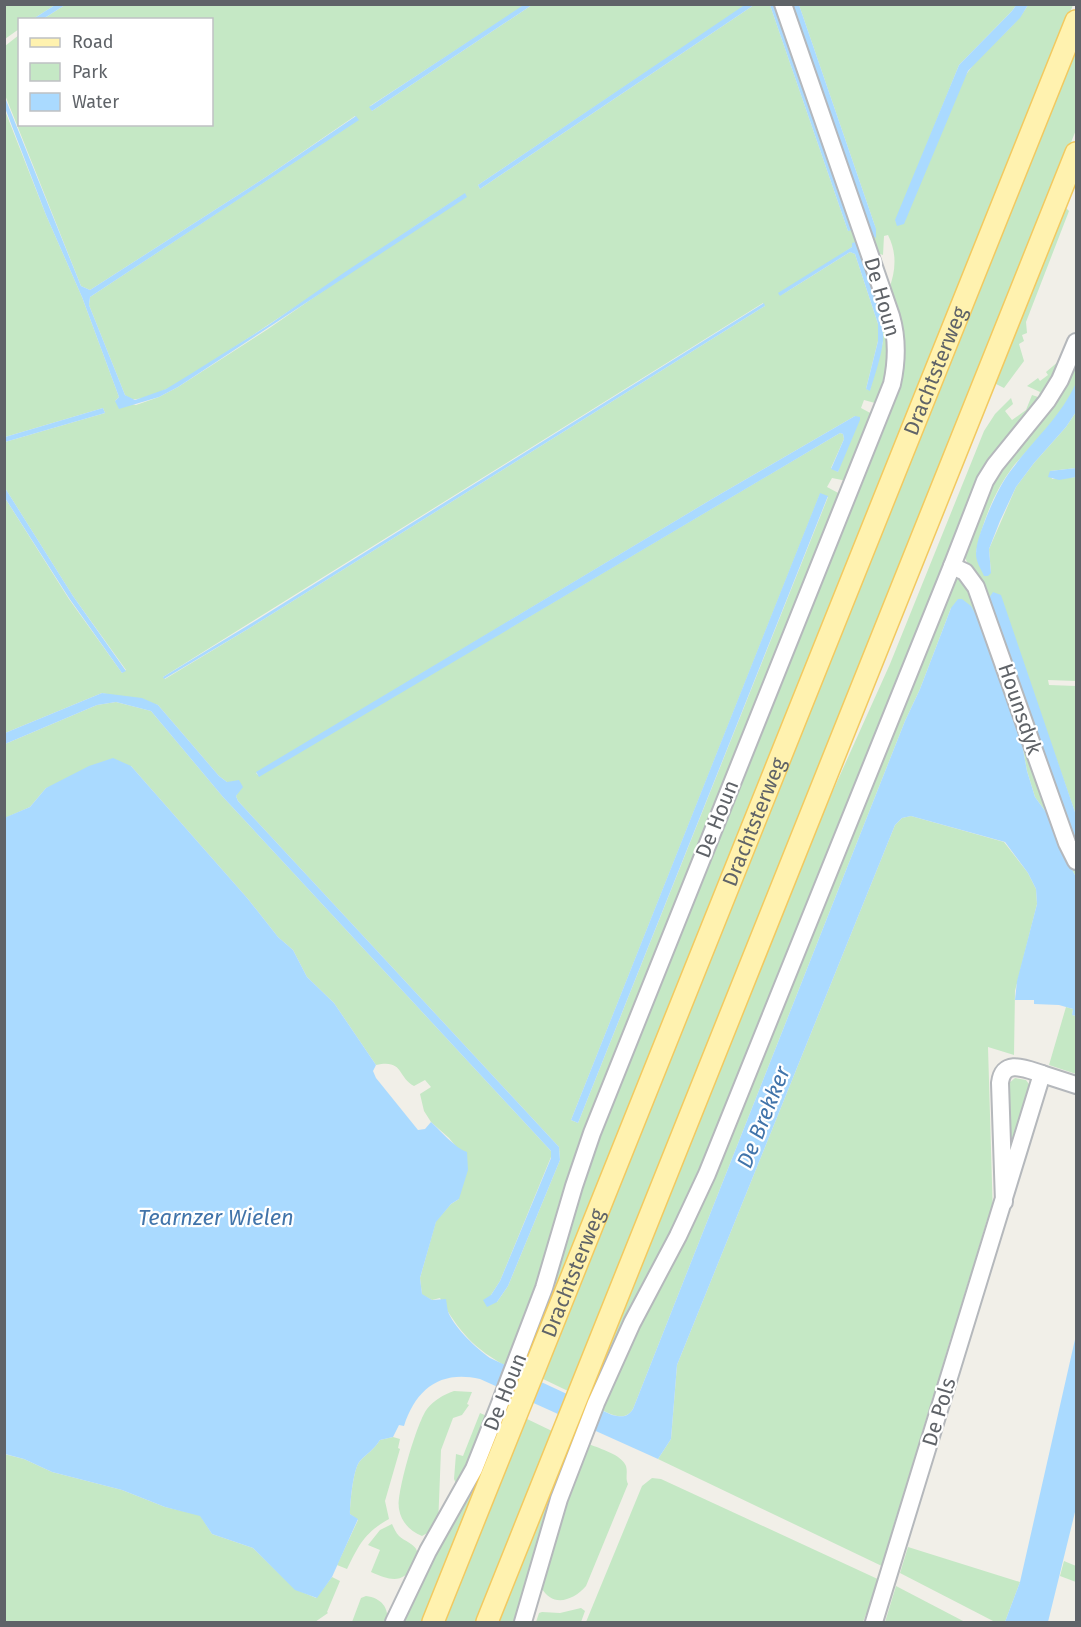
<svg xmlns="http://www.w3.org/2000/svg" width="1081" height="1627" font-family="'Fira Sans',sans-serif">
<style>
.green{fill:#c5e8c5;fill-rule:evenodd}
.water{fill:#aadaff}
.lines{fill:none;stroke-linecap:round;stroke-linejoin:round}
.minor-casing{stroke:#b5b8bc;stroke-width:20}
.major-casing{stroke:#f2c960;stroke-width:24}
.minor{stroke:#fff;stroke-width:16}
.major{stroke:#fff2af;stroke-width:21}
.labels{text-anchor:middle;stroke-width:4.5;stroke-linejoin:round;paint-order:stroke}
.street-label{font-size:21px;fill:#5f6368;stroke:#fff}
.water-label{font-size:22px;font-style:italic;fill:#4174aa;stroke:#fff}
</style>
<rect width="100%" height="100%" fill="#f1efe8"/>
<g class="green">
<path d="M5,5h50l-22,14 -13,1 -1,9 -14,10z"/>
<path d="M65,5h460l-155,101 2,5 160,-106h214l-268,180 2,4 274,-184h16l78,226 3,-2 -75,-224 85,235 31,108 -12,53 -5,2 -11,-3 -3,8 13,7 -27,66 -15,-3 -5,9 15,8 -334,872c-34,-18 -49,-35 -68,-69l-8,2 -10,-5 -2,-17 16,-57 15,-17 8,-5 -1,-50 -9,-11 -18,-16 -7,-11 -4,-17 11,-7 -6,-7 -11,6c-17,-9 -10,-27 -38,-21l-42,-62 -27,-26 -14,-27 -15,-13 -30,-38 -117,-133 -85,22 -16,19 -25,11v-74l92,-39 19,-3 35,9 72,86 328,354v6l-51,124 -9,14 6,7 11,-16 52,-126 -1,-13 -321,-346 -2,-5 2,-4 -5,-9 -6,-1 -8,-6 -61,-71 -56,-12 -97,40v-235l64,101 53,74 4,-3 -53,-74 -68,-108v-46l100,-29 -2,-5 -98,29 -1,-329 42,107 36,82 37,100 -4,4 21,4 23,-8 19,-10 90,-58 196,-135c-80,52 -158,107 -239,159 -24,15 -59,42 -88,46 -5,1 -8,-1 -12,-4l-36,-90 1,-8 268,-177 -3,-4 -89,61 -176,113 -9,-4 -76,-191v-49l14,-11 1,89h192v-104l-169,-1zM852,243l31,80v19l-13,48 -4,-1 12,-48v-17l-23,-70 -5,-2 -70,44 72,-49zM763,303l2,3 -517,323 -83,50 -2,-2zM855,416l-17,56 -7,-4 13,-29 -1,-5 -3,-1 -581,343 -3,-3 461,-277zM820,494l8,3 -250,626 -7,-3z"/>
<path d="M787,5h5l51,149 33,75 -77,-224h217l-4,6 -53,54 -64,158 67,-141c16,-31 49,-48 66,-77h45l-549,1365 -4,-1 59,-182 317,-801 -7,-97c7,-19 8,-36 -1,-54l-4,1 -1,19 -8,-3z"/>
<path d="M1076,48v82l-508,1261 -27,-13z"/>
<path d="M1065,207l4,4 -43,111 1,11 -5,2 2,6 -5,3 5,17 -20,27 -10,-5z"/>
<path d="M1076,357c0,8 2,19 0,27 -9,31 -44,59 -64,84 -18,24 -30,55 -36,84l15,21 -2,-24 27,-62 18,-24 32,-36 10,-15v56l-26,3 2,8 24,-2v204l-28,-1 1,5 27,1v129l-46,-131 -41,-86 87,246v10l-97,-269 -16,-31 28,-70z"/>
<path d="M1059,361l-10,26 -53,67 -305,740 -101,207 -3,-2 227,-566 76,-169 94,-233 11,-17 16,-16 2,6 -8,7 7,9 14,-10 6,-15 6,2 2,-5 -13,-6 11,-8 2,3 8,-6 -2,-3z"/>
<path d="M959,578l7,2 110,285v12l-19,-36 -9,-26 -13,-18 -8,-26 -6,-33 -18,-59 -52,-71 -31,81 -15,32 -272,688c-8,12 -19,7 -31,1l6,-14 344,-812z"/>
<path d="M911,816l93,26 24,31 8,16 1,15 -22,87 -1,64 -26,-8 5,170 -1,4 -5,-1 -12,40 5,2 -6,18 -5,-1 -12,40 4,2 -5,17 -5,-1 -12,41 4,1 -5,18 -5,-1 -12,40 4,2 -5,19 -5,-1 -12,39 4,2 -5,18 -5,-1 -8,27 4,1 -7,26 -228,-109 13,-20 6,-74 218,-540 7,-7z"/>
<path d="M1066,1007l7,2 -1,6 4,1v58l-27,-9z"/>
<path d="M1015,1078l11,2 5,7 -17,53 -5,-2 -1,-54z"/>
<path d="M454,1391l18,1 -5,12 2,1 -7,10 -9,3 -12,32 -3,76 -4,-3 -5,9 -7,4c-12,-5 -21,-14 -23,-27 -3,-15 18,-87 28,-100 7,-9 16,-14 27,-18z"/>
<path d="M504,1409l4,1 -84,212h-23z"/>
<path d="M480,1413l9,4 -31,71 -4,-9 2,-25 7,2z"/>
<path d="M525,1418l27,13 -77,191h-31z"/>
<path d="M393,1437l7,2 -2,9 2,1 -15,52 4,18c-25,14 -30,26 -42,50l-10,-4 21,-45 -8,-6c0,-11 3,-45 10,-53 7,-8 13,-10 20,-21z"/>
<path d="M571,1439l3,1 -58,182h-19z"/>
<path d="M589,1444c11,5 32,10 37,22 2,7 -1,12 2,18l-42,102c-13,15 -34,22 -45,1l24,-85z"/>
<path d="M4,1454l20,5 28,13 70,18 43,17 35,8 12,19 41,14 42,41 21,9 16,-21 8,4 -13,31 1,1 -13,9h-310z"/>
<path d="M652,1478l9,1 221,102 -11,35 -5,-2 -3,8h-277l56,-136z"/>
<path d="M392,1524c2,4 4,9 7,12 5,5 16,8 18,15 2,4 0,9 -2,13 -12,20 -24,17 -44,8l9,-22 -12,-5 12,-15z"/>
<path d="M908,1547l112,35 -15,40h-10l-95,-49z"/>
<path d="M1064,1561l12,5v16l-16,-6z"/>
<path d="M896,1586l69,36h-80z"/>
<path d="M366,1596c15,2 23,11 21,26h-35l9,-24z"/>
<path d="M581,1608l4,3 -4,11h-45l3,-9 3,-1 18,1z"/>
</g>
<g class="water">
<path d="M525,4l7,1 -160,106 -3,-4z"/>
<path d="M746,4l8,1 -274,184 -2,-4z"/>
<path d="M55,5h10l-22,14h-10z"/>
<path d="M770,5h6l76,225 -4,1z"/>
<path d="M792,5h7l77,224v9l-4,-3z"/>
<path d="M1016,5h12l-8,13 -52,53 -64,153 -7,2 -2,-6 64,-155 53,-54z"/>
<path d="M4,95l77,191 9,4 176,-113 90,-61 3,4 -269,177 -1,8 36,90 10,5 31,-11 23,-14 78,-49 78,-54 120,-79 2,4 -289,190 -19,10 -40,12 -4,-8 4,-4 -37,-100 -36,-82 -41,-107z"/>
<path d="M856,242c11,25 29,72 27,99 -2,17 -8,33 -13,50l-4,-2 12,-48v-17l-23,-70 -5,-2 -70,44 -2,-3 74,-46v-4z"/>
<path d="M764,303l1,3 -517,323 -84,50 -1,-2 84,-51z"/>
<path d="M1076,383v29l-10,15 -32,36 -18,24 -16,34 -11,28 2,24 -3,3h-4c-3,-7 -8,-14 -8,-22 0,-12 6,-25 10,-36 7,-17 15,-35 26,-49 22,-30 48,-51 64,-86z"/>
<path d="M103,408l2,5 -100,29v-5z"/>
<path d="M855,416l5,1v3l-22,52 -7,-3 13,-30 -1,-5 -3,-1 -581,344 -3,-5 461,-276z"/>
<path d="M1076,468v9l-17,3 -11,-3 2,-6z"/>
<path d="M5,488l68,108 53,75 -4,2 -53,-75 -64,-100z"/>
<path d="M820,493l8,3 -250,627 -7,-3z"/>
<path d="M993,592l8,3 75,220v29l-87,-246z"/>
<path d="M958,599h4l9,7 12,21 20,52 18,59 6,33 8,26 13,18 9,26 19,36v139l-4,-1 1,-6 -14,-4 -25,-1v-4h-19l2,-19 20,-77 -1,-15 -8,-16 -23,-31 -94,-26 -9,2 -7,7 -218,540 -6,74 -13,20 -178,-80c-40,-9 -64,10 -76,47l-5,-1 -6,12 -13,3c-7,11 -13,13 -20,21 -7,8 -10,42 -10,53l8,5 -26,58 -15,21 -22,-8 -42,-42 -41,-14 -12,-18 -35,-9 -43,-17 -70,-18 -28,-13 -19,-5 -1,-636 26,-11 16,-19 43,-22 24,-8 18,8 117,133 30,38 15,13 14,27 27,26 42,62 -3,6 3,7 42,52 7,-1 6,-7c10,9 24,26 36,30l1,18 -9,29 -8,5 -15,18 -16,56 2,16 10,6 14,-1c1,5 1,11 3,15 7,15 27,34 41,44l122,57c10,2 15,3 21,-6l272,-688 15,-32 31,-81z"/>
<path d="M102,693l40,5 16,7 61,71 8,6 12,-2 4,7 -7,9 2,5 321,346 1,13 -52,126 -11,16 -10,5 -4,-7 8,-5 9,-14 51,-123v-7l-328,-354 -72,-86 -35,-9 -19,3 -92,39v-11z"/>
<path d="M1076,1335v173l-28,114h-43l15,-40z"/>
</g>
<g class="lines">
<defs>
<g id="minor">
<path d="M952,566l13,6 11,15 91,256 9,18"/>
<path d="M1042,1074l34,11"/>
<path d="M394,1622l34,-71 46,-82 25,-63 45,-118 30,-102 18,-53 300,-749c5,-23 6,-44 -1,-68l-108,-312"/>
<path d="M523,1622l36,-123 37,-96 36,-80 46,-87 29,-62 245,-608 33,-85 10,-16 52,-64 13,-21 16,-38"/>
<path d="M874,1622l168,-548c-16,-5 -39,-16 -42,9l4,119"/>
</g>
<g id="major">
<path id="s1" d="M433,1622l643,-1601"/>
<path d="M487,1622l589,-1469"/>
</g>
</defs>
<use href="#minor" class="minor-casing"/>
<use href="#major" class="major-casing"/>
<use href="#minor" class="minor"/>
<use href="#major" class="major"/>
</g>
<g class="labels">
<g class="street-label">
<text transform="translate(882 297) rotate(74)" y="7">De Houn</text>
<text dy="7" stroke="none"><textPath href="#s1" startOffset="1348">Drachtsterweg</textPath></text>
<text transform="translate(1020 709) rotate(71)" y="7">Hounsdyk</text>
<text transform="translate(717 819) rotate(-68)" y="7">De Houn</text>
<text dy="7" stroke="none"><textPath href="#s1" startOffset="862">Drachtsterweg</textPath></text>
<text dy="7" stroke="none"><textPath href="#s1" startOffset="376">Drachtsterweg</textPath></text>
<text transform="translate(505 1392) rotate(-68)" y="7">De Houn</text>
<text transform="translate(939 1412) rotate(-73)" y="7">De Pols</text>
</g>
<g class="water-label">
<text transform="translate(763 1117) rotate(-68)" y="8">De Brekker</text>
<text x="216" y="1225">Tearnzer Wielen</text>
</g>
</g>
<rect width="1081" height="1627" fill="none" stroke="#5f6368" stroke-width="12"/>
<rect x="18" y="18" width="195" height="108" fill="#ffffff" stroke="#bfc1c3" stroke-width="1.5"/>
<rect x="30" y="38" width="30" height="9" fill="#fff2af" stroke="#bfc1c3" stroke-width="1.5"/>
<text x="72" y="48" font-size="18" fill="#5f6368">Road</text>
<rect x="30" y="63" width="30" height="18" fill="#c5e8c5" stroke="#bfc1c3" stroke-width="1.5"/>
<text x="72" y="78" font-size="18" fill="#5f6368">Park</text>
<rect x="30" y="93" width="30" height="18" fill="#aadaff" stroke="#bfc1c3" stroke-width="1.5"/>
<text x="72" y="108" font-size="18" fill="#5f6368">Water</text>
</svg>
